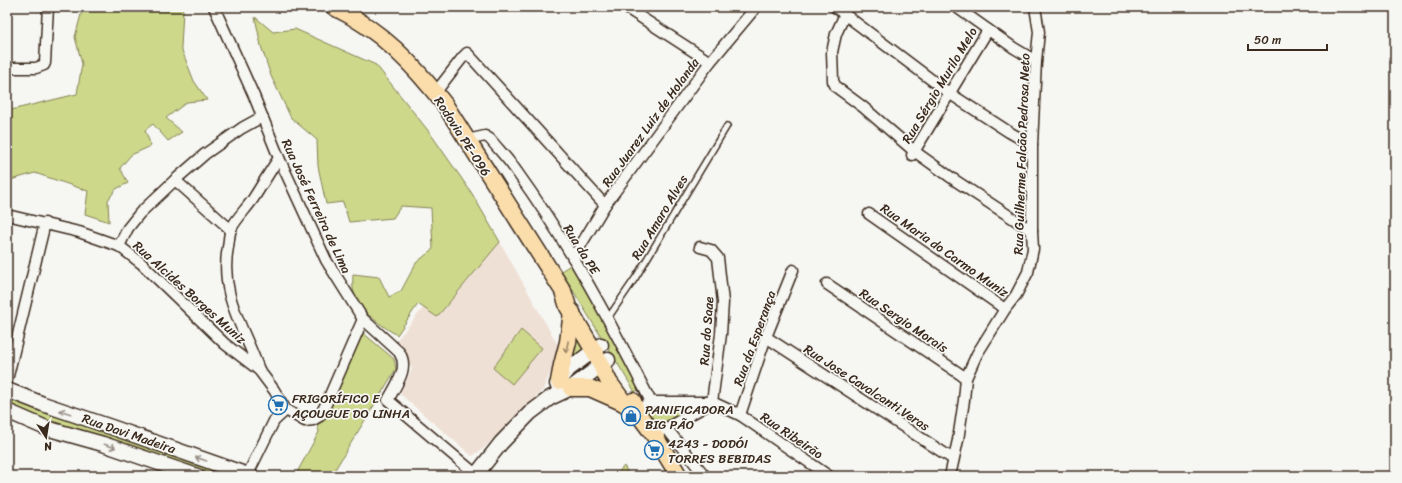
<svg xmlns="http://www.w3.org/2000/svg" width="1402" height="483" font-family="Sriracha,sans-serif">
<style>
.built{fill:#efe0d5}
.green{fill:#cdd88b;stroke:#848154}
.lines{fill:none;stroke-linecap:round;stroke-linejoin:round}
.lane-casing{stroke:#3b2a1e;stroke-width:8}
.street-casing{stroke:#3b2a1e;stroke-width:13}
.secondary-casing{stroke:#3b2a1e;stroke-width:17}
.primary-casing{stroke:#3b2a1e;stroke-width:19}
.lane{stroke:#f6f6f2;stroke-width:5}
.street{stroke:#f6f6f2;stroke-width:10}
.secondary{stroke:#f6f6f2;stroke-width:14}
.primary{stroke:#faddab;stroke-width:16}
.oneway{stroke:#9a8464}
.oneway2{stroke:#989088}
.labels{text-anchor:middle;stroke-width:3.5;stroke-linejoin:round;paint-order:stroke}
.street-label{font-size:13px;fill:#3b2a1e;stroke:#f6f6f2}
.poi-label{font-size:13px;fill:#3b2a1e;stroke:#f6f6f2;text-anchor:start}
</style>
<rect width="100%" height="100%" fill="#f6f6f2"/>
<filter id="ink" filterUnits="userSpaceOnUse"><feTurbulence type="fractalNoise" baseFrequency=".025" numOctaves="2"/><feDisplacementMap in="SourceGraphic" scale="8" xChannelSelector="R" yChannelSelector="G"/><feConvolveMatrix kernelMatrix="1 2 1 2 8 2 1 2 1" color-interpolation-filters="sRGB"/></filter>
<g filter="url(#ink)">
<path class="built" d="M500,242l60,107 -17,41 -60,59 -11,7 -72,-62 12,-25 -15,-29 27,-33 14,10z"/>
<g class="green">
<path d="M83,7h98l2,3 -2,38 13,33 13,19 -20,2 -21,16 16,14 -14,9 -15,-17 -8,6 6,16 -20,9 -11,13 8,15 -12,6 -8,11 1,22 -24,-8 3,-23 -53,-18 -28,8v-70l70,-17 5,-30 -7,-27z"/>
<path d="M255,17l18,15 22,-3 81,36 54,68 41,59 29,50 -63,75 -19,-13 -21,31c-15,-9 -38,-24 -43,-42 -2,-5 -1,-13 -1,-19l26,3 10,20 12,-6 15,-28 17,-14 -2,-41 -30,-2 -8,12 -44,4 -6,-20 -17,2 -8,-38 -1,-26 -26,-22 -20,-42 -10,-30z"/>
<path d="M572,264l70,123 -7,5 -74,-121z"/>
<path d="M574,320l19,33 -29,12z"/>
<path d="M521,330l21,18 -30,36 -19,-16z"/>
<path d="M362,332l32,27 2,10 -65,107h-36l24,-44 -2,-8 19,-54z"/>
<path d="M7,395l236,81h-39l-31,-11 -166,-53z"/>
<path d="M653,404l38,2 2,2 -36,21 -12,-20z"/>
<path d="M624,466l6,10h-15z"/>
</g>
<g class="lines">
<defs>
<path id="lane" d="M608,318l28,-41 91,-151"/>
<g id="street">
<path d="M214,7l40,89 25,62 47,102 37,59 36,33c11,16 -3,33 -11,48l90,76"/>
<path d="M625,7l85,55"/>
<path d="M835,7l114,86 60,39 23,13"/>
<path d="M956,7l58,41 22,13"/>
<path d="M845,14l-9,20 -4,18 1,29 3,6 27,20 51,44 42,30 76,50"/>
<path d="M7,68h29l8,-3 1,-2 3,-56"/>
<path d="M435,93l28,-36 4,-4 2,2 136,150"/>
<path d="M467,140l18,-4 5,3c9,11 19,21 27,33 52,72 94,151 134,230"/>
<path d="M912,155l76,-125"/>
<path d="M175,180l56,50"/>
<path d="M869,214l136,95"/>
<path d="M7,215l72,17 40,14 22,17 26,25 58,56 34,26 15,20 12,20 19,11 8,-1 7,-4 6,-12 37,-85"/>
<path d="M119,246l9,-18 12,-15 35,-33 30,-26 37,-26 20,-11"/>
<path d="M700,247l11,3 7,8 5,44 -2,32 -9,68"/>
<path d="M573,258l32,-53 105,-143 46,-55"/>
<path d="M827,284l139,94"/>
<path d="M766,337l187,122"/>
<path d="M259,370c-15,-43 -40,-75 -31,-123 1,-5 1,-13 3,-18 5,-10 15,-20 22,-30 9,-14 17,-28 26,-41"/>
<path d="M7,380l38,-157"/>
<path d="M636,411l15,-9h61l28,13 89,61"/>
<path d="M740,415l26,-78 27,-67"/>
<path d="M667,429l38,47"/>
<path d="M654,435l57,-32"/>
<path d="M247,476l27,-55 12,-11"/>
<path d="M950,476l8,-36 6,-40 2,-22 11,-24 28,-45 11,-14 12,-23 5,-23 -1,-18v-86l4,-84 3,-29 -4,-25"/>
</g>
<g id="secondary">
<path d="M557,384l12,-15 32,-24"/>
<path d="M7,390l36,14 68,23 140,49"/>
<path d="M7,411l39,17 57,16 94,32"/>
<path d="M475,476l26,-33 29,-30 20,-15 21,-10 37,-28"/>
</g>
<g id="primary">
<path d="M334,7c46,22 80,58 111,98l118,186 5,16 26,44 15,31 16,22 11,7"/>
<path d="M559,381l3,-16 6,-23 4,-30"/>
<path d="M571,388h19l34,15"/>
<path d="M633,401l3,10 18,24 25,41"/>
</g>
</defs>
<use href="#lane" class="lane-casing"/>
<use href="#street" class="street-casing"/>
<use href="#secondary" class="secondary-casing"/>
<use href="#primary" class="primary-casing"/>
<use href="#lane" class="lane"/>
<use href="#street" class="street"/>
<use href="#secondary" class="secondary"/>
<use href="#primary" class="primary"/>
</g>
<defs><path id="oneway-shaft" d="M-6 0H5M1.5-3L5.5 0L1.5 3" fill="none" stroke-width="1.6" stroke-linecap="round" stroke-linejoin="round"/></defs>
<use class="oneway" href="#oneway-shaft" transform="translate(567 347) rotate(101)"/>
<g class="oneway2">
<use href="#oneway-shaft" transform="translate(65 412) rotate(-162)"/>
<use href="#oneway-shaft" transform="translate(110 446) rotate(18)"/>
<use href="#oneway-shaft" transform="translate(201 459) rotate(-161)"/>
</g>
</g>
<defs>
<symbol id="supermarket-ring" viewBox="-11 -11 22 22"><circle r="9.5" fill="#f6f6f2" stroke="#1f6fb2" stroke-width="1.5"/><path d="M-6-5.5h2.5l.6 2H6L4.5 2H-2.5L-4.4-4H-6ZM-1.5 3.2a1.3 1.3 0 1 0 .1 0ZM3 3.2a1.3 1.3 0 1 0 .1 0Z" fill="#1f6fb2"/></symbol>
<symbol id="shop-ring" viewBox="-11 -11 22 22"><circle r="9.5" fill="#f6f6f2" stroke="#1f6fb2" stroke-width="1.5"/><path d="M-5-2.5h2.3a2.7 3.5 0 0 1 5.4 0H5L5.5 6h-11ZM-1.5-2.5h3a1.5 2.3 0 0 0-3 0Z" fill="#1f6fb2"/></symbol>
</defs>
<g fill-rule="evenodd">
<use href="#supermarket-ring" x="267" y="394" width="22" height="22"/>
<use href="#shop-ring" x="620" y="405" width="22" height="22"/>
<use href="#supermarket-ring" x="643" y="439" width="22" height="22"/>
</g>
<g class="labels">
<g class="street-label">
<text transform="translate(939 85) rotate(-59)" y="5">Rua Sérgio Murilo Melo</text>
<text transform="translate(650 122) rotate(-54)" y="5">Rua Juarez Luiz de Holanda</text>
<text transform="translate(463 136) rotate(57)" y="5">Rodovia PE-096</text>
<text transform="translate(1021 154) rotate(-88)" y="5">Rua Guilherme Falcão Pedrosa Neto</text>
<text transform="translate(317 206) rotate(65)" y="5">Rua José Ferreira de Lima</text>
<text transform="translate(659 217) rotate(-59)" y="5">Rua Amaro Alves</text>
<text transform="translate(582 249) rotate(58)" y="5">Rua da PE</text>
<text transform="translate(945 250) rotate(35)" y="5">Rua Maria do Carmo Muniz</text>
<text transform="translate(190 292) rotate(42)" y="5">Rua Alcides Borges Muniz</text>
<text transform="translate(904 320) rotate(34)" y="5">Rua Sergio Morais</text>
<text transform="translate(706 331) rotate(-86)" y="5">Rua do Saae</text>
<text transform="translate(754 338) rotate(-70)" y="5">Rua da Esperança</text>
<text transform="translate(867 387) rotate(33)" y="5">Rua Jose Cavalcanti Veras</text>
<text transform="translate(129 433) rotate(19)" y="5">Rua Davi Madeira</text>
<text transform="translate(792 435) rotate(34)" y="5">Rua Ribeirão</text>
</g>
<g class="poi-label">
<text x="292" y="403">FRIGORÍFICO E<tspan x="292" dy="15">AÇOUGUE DO LINHA</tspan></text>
<text x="645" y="414">PANIFICADORA<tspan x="645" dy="15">BIG PÃO</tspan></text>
<text x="668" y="448">4243 - DODÓI<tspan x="668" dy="15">TORRES BEBIDAS</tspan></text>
</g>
</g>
<rect width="1402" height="483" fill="none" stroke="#f6f6f2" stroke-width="24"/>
<rect x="12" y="12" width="1378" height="459" fill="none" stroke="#3b2a1e" stroke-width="1.5" filter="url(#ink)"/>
<g transform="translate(46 437) rotate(168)" stroke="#f6f6f2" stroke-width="3" paint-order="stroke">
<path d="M0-3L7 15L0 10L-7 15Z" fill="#3b2a1e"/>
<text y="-6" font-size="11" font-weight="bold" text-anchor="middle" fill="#3b2a1e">N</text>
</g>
<path d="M1248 44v6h79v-6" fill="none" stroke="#3b2a1e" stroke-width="2"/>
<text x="1254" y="44" font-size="12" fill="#3b2a1e" stroke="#f6f6f2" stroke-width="3" paint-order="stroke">50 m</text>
</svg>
